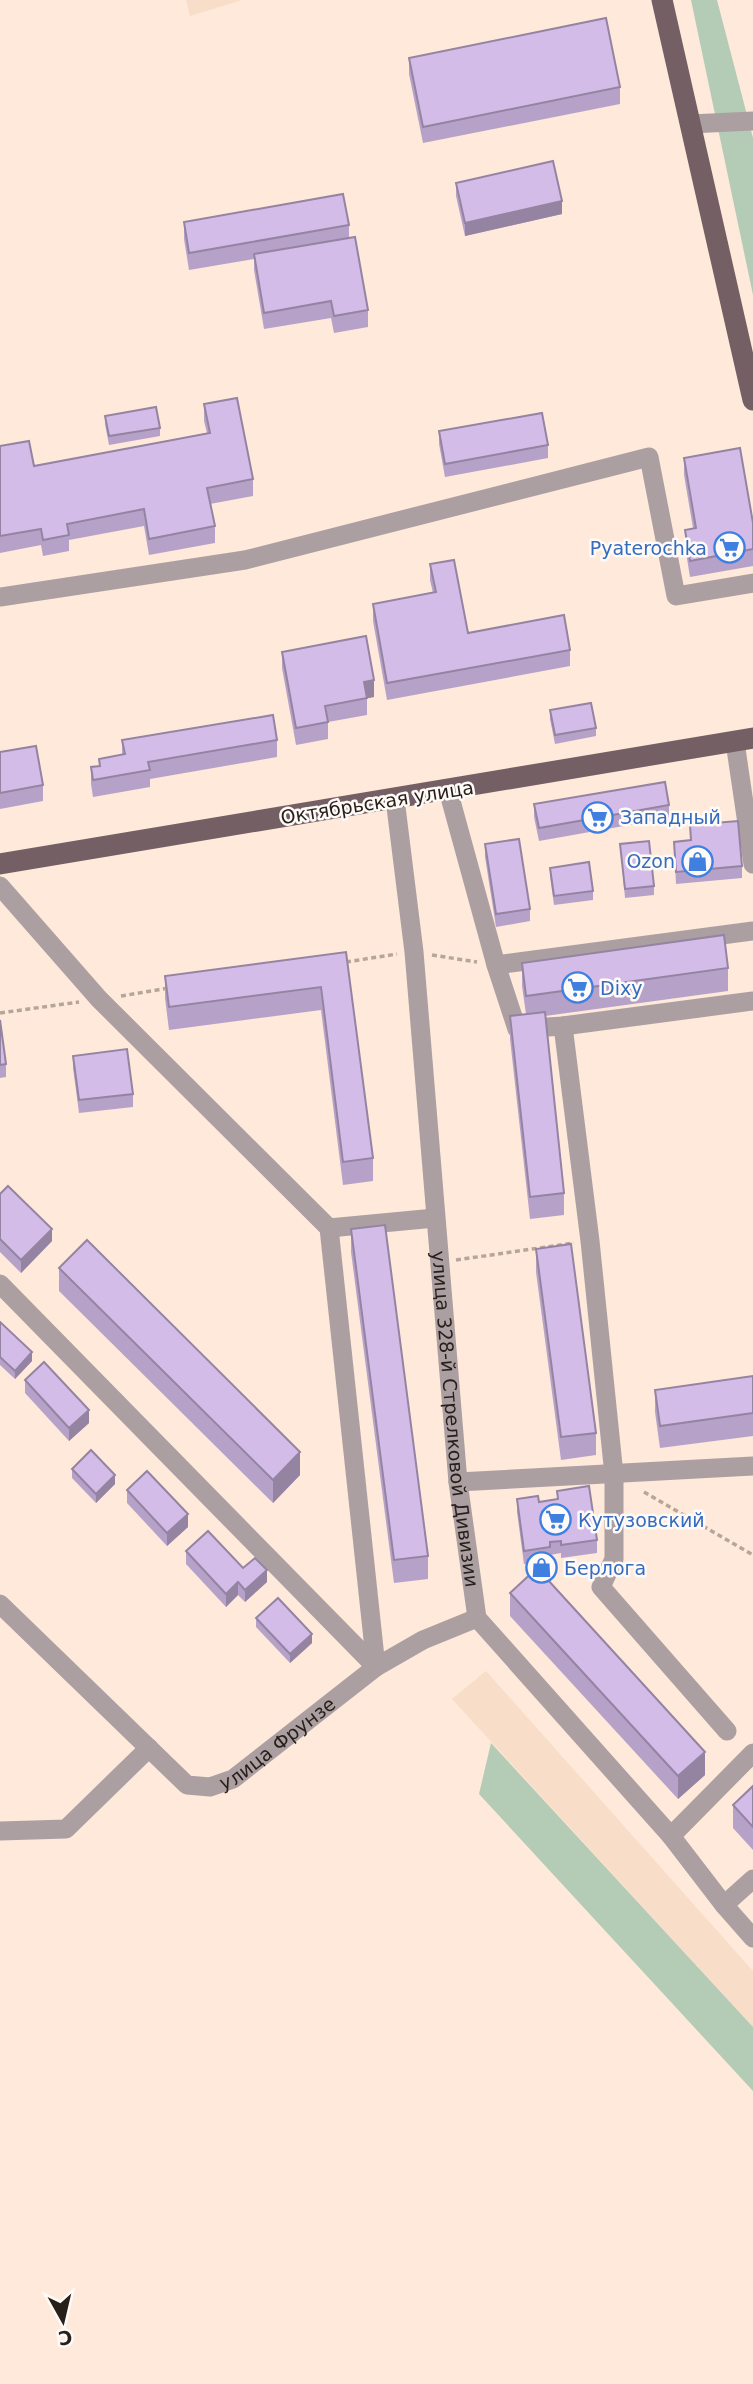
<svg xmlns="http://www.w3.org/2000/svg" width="753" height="2384" font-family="'DejaVu Sans',sans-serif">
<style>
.built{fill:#f8ddc9}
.green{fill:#b4ccb6}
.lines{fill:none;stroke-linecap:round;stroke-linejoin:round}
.path{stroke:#b6a69a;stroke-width:3.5;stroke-dasharray:5 3.5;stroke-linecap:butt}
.minor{stroke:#ab9fa2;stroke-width:19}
.major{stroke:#735f64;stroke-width:21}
.wall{fill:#b6a2c8}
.shaded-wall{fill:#9484a2}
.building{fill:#d4bce8;stroke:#9484a2;stroke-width:2}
.labels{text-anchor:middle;stroke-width:5;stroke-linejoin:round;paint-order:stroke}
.shop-label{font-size:19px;fill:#366cbe;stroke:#fefaf7;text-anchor:start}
.street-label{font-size:19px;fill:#271f1a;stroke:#fefaf7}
</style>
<rect width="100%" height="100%" fill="#fee9da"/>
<g class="built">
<path d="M186,0h56l-52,16z"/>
<path d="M486,1671l267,300v56l-301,-328z"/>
</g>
<g class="green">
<path d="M691,0h26l36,138v157z"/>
<path d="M491,1743l262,284v64l-274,-297z"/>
</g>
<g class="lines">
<g class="path">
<path d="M432,955l45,7"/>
<path d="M346,962l51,-8"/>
<path d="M121,996l48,-8"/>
<path d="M0,1013l79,-11"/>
<path d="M456,1260l118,-17"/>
<path d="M644,1492l109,63"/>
</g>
<g class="minor">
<path d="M690,124l63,-3"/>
<path d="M0,597l245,-37 404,-103 27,139 77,-13"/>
<path d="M735,742l18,122"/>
<path d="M448,790l48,175 257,-34"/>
<path id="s1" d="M395,799l19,153 44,530 19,136 194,218 53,69 29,33"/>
<path d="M0,886l99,113 230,229 47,439"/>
<path d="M496,965l21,64 46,-3 190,-25"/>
<path d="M563,1026l27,215 24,234v84l-13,28 126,144"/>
<path d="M329,1228l106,-10"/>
<path d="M0,1284l376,383"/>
<path d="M458,1482l295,-16"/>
<path id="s2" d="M0,1604l187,181 23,2 23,-8 143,-112 47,-27 54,-22"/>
<path d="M0,1831l66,-2 83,-81"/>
<path d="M671,1836l82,-83"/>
<path d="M724,1905l29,-26"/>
</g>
<g class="major">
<path d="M662,0l91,400"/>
<path d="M0,864l753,-126"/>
</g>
</g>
<g class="wall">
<path d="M409,58l211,29v17l-197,39 -14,-69z"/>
<path d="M456,183l106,31 -97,22 -9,-40z"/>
<path d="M184,222l165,3v13l19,72v17l-34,6 -3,-15 -67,11 -10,-59v-11l-65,11 -5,-31z"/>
<path d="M204,404l49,75v17l-43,8 5,22v17l-66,12 -5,-29 -75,14v11l-26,5 -2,-11 -41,8v-107l34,20 173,-33 -3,-12z"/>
<path d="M105,416l55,12v8l-51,9 -4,-21z"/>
<path d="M439,431l109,14v13l-103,19 -6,-33z"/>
<path d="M684,458l69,65v43l-63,11 -5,-31v-16l8,-2 -9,-53z"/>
<path d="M430,564l38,69 102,17v16l-183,34 -14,-79v-17l60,-11 -3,-13z"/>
<path d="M282,652l92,45 -7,1v17l-39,7v17l-32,6 -14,-77z"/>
<path d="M550,710l46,18v8l-41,8 -5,-25z"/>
<path d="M122,740h155v17l-127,22v8l-57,10 -2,-13v-17l8,-1v-7l23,-4z"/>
<path d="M0,752l43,33v16l-43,8z"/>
<path d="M534,804l135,1v13l-130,23 -5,-24z"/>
<path d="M690,825l52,41v12l-66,6 -2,-42 16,-1z"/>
<path d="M485,844l45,65v12l-34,6 -11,-70z"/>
<path d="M620,844l34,42v9l-29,3z"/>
<path d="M550,868l43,23v9l-39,5 -4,-29z"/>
<path d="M346,952l27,206v23l-30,4 -22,-175 -152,20 -4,-32v-22z"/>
<path d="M522,963l206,5v23l-183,25 19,177v22l-34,4 -20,-180v-23l16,-2 -4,-28z"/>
<path d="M0,1020l6,44v13l-6,1z"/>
<path d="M73,1056l60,38v13l-54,6 -6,-45z"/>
<path d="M0,1194l52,47 -31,32 -21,-21z"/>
<path d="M351,1229l77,327v23l-34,4 -43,-331z"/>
<path d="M536,1249l60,184v22l-35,5 -25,-188z"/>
<path d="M59,1268l241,207 -27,28 -214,-212z"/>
<path d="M0,1322l32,39 -17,18 -15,-14z"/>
<path d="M753,1376v60l-93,12 -5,-36v-22z"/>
<path d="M25,1380l64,43 -20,18 -44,-48z"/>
<path d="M72,1469l43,15 -19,19 -24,-25z"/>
<path d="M127,1490l61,37 -21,19 -40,-43z"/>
<path d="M557,1491l40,49v13l-36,5v-5l-11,2v5l-26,4 -7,-52v-13l22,3 18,-3z"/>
<path d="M186,1551l57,17 24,14 -22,20 -7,-7 -12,12 -40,-43z"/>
<path d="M510,1593l195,182 -27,24 -168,-183z"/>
<path d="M256,1618l56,25 -22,20 -34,-36z"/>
<path d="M753,1786v64l-20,-22v-23z"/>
</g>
<g class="shaded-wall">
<path d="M562,201v13l-97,22v-13z"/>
<path d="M374,680v17l-10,2v-17z"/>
<path d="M52,1229v12l-31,32v-13z"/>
<path d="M32,1352v9l-17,18v-8z"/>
<path d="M89,1410v13l-20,18v-13z"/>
<path d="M300,1452v23l-27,28v-23z"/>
<path d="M115,1475v9l-19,19v-9z"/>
<path d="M188,1514v13l-21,19v-13z"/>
<path d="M267,1570v12l-22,20v-12z"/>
<path d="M238,1582v13l-12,12v-13z"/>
<path d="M312,1634v9l-22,20v-9z"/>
<path d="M705,1752v23l-27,24v-23z"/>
</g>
<g class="building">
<path d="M606,18l14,69 -197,40 -14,-69z"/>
<path d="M553,161l9,40 -97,22 -9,-40z"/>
<path d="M343,194l6,31 -160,28 -5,-31z"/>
<path d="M355,237l13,73 -34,6 -3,-15 -67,12 -10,-59z"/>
<path d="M237,398l16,81 -46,9 8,38 -66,13 -5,-30 -77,15 2,11 -26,5 -2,-11 -41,7v-90l29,-5 5,25 176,-33 -6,-29z"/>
<path d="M156,407l4,21 -51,8 -4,-20z"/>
<path d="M542,413l6,32 -103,19 -6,-33z"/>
<path d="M740,448l13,75v26l-63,12 -5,-31 11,-2 -12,-70z"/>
<path d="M454,560l14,73 96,-18 6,35 -183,33 -14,-79 63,-12 -6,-28z"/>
<path d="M366,636l8,44 -10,2 3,16 -42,8 3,16 -32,6 -14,-76z"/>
<path d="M591,703l5,25 -41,7 -5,-25z"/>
<path d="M273,715l4,25 -129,22 2,8 -57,10 -2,-13 9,-1 -1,-7 26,-5 -3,-14z"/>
<path d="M36,746l7,39 -43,8v-41z"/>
<path d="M665,782l4,23 -130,23 -5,-24z"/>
<path d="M738,821l4,45 -66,6 -2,-30 17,-2 -1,-15z"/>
<path d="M519,839l11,70 -34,5 -11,-70z"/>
<path d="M649,841l5,45 -29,3 -5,-45z"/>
<path d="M589,862l4,29 -39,5 -4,-28z"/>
<path d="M724,935l4,33 -202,28 -4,-33z"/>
<path d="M346,952l27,206 -30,4 -22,-175 -152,20 -4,-31z"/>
<path d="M545,1012l19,181 -34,4 -20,-181z"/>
<path d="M0,1020l6,44 -6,1z"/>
<path d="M127,1049l6,45 -54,6 -6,-44z"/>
<path d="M8,1186l44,43 -31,31 -21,-21v-45z"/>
<path d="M385,1225l43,331 -34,4 -43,-331z"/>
<path d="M87,1240l213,212 -27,28 -214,-212z"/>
<path d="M571,1244l25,189 -35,4 -25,-188z"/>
<path d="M0,1322l32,30 -17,19 -15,-14z"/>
<path d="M44,1362l45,48 -20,18 -44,-48z"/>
<path d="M753,1376v37l-93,13 -5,-36z"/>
<path d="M91,1450l24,25 -19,19 -24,-25z"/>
<path d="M147,1471l41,43 -21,19 -40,-43z"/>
<path d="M589,1486l8,54 -36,5v-4l-11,1v5l-26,4 -7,-52 21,-3 1,6 19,-3 -1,-8z"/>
<path d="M208,1531l35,37 12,-10 12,12 -22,20 -7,-8 -12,12 -40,-43z"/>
<path d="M537,1568l168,184 -27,24 -168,-183z"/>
<path d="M278,1598l34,36 -22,20 -34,-36z"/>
<path d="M753,1786v41l-20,-22z"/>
</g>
<defs>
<symbol id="supermarket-ring" viewBox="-11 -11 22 22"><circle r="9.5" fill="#fefaf7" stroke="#3f7fe0" stroke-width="1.5"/><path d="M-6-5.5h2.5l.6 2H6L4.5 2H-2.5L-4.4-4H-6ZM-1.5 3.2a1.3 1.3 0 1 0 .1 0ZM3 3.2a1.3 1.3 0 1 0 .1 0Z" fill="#3f7fe0"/></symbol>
<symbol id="shop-ring" viewBox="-11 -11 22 22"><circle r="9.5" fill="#fefaf7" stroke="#3f7fe0" stroke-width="1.5"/><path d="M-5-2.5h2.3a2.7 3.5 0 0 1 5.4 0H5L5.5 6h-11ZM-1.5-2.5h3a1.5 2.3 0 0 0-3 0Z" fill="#3f7fe0"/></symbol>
</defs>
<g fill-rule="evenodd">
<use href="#supermarket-ring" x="712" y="530" width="35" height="35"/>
<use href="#supermarket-ring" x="580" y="800" width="35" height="35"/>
<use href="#shop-ring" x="680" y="844" width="35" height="35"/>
<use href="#supermarket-ring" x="560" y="970" width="35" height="35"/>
<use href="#supermarket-ring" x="538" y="1502" width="35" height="35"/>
<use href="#shop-ring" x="524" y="1550" width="35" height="35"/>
</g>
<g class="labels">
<g class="shop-label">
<text x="707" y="555" text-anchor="end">Pyaterochka</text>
<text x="620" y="824">Западный</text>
<text x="675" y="868" text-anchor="end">Ozon</text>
<text x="600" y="995">Dixy</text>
<text x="578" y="1527">Кутузовский</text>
<text x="564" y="1575">Берлога</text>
</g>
<g class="street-label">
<text transform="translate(377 802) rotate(-9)" y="7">Октябрьская улица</text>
<text dy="7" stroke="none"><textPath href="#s1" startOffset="623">улица 328-й Стрелковой Дивизии</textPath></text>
<text dy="7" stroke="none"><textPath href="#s2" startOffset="364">улица Фрунзе</textPath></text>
</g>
</g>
<g transform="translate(63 2321) rotate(172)" stroke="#fefaf7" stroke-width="5" paint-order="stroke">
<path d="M0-5L12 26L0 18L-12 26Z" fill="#271f1a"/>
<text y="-10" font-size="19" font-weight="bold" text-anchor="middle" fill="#271f1a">С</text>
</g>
</svg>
